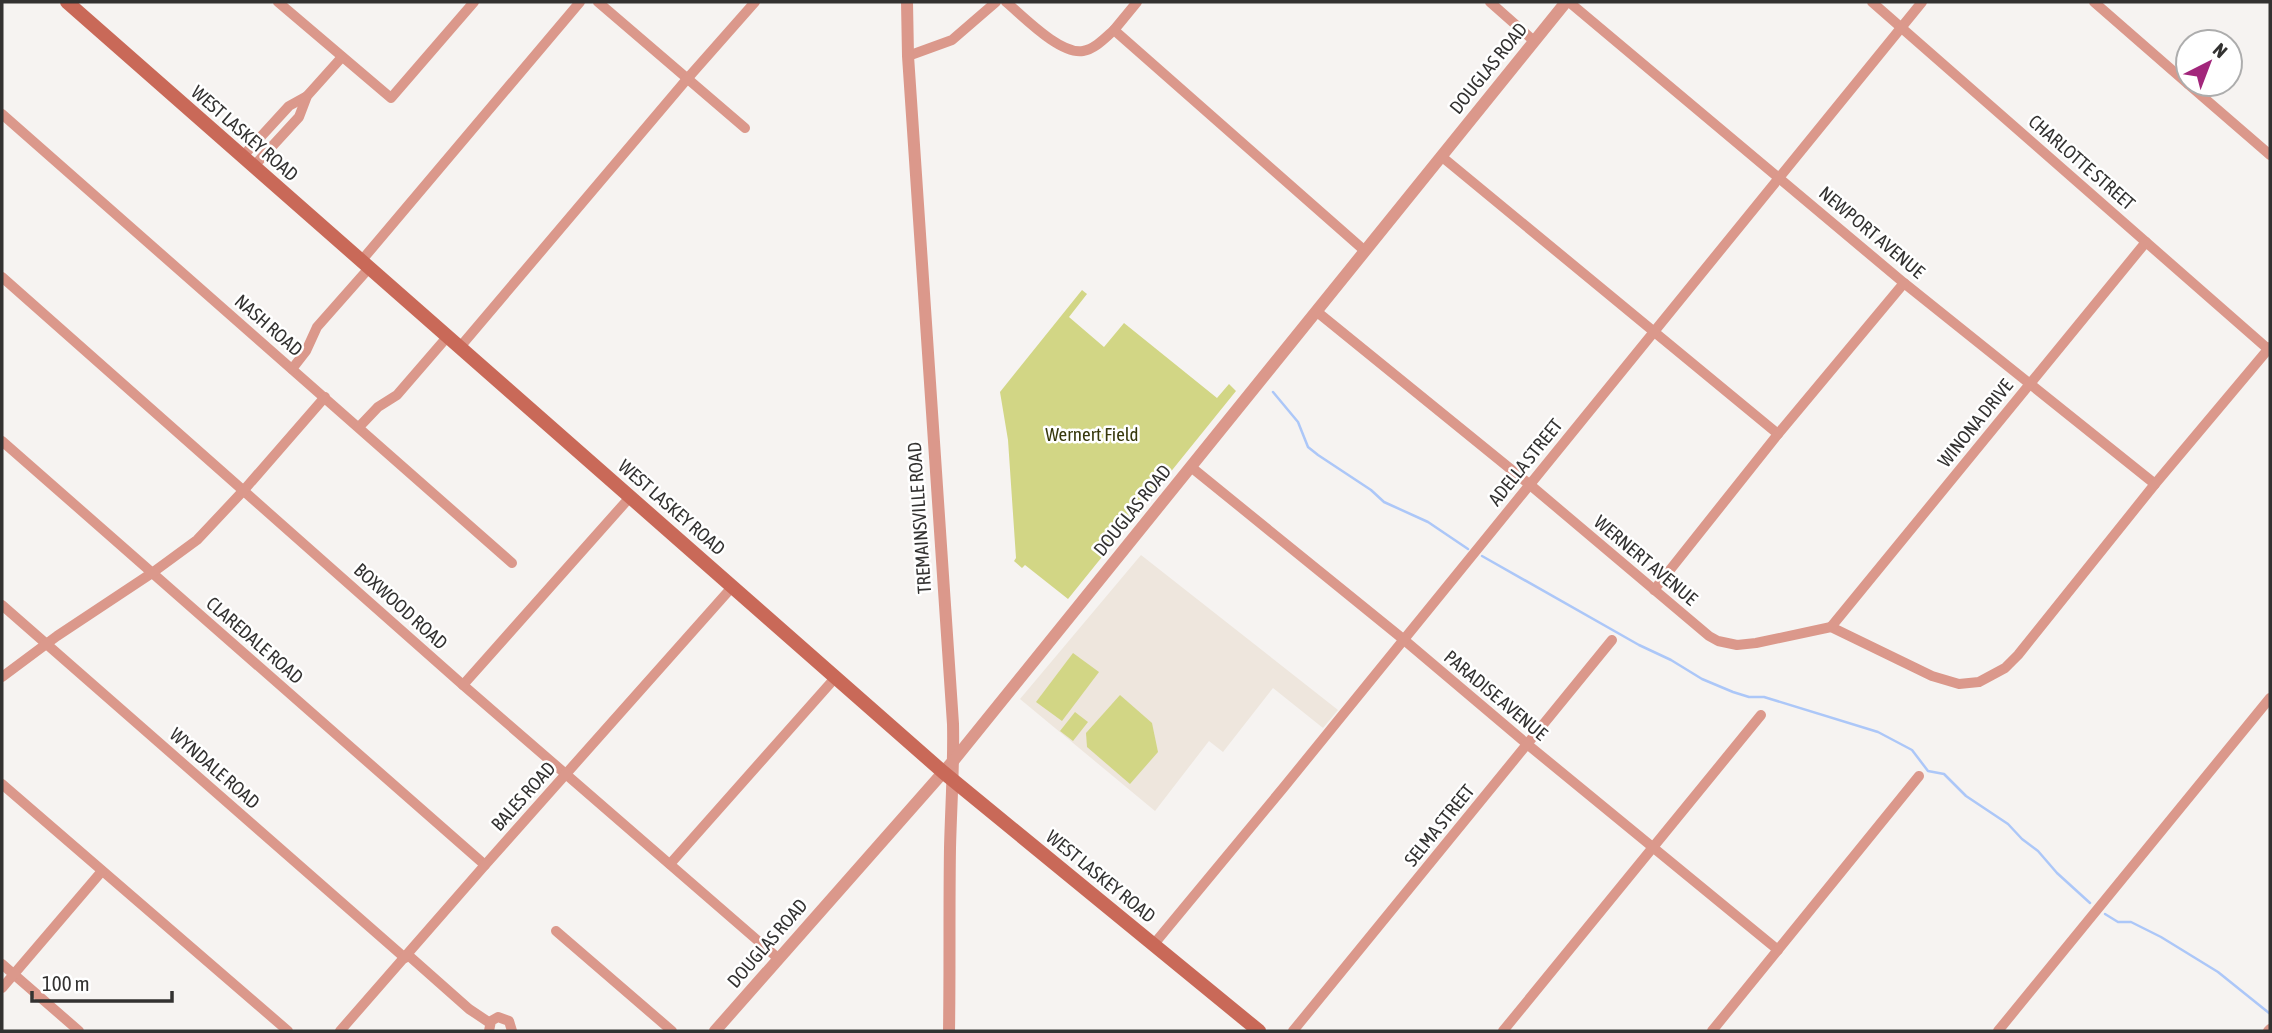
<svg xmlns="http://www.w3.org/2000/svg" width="2272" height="1033" font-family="'Asap Condensed',sans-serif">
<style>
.built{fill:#eee6dd}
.green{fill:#d2d685}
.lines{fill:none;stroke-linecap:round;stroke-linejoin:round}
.stream{stroke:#acc7f8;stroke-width:2.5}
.minor{stroke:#db988b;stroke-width:10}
.tertiary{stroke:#db988b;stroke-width:12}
.secondary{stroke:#c96958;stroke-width:14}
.labels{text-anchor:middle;stroke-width:5;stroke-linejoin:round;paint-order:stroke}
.street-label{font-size:19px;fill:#333231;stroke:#fff}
.park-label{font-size:19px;fill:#37380c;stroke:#fff}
</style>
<rect width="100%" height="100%" fill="#f6f3f1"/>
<path class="built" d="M1141,555l197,155 -15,18 -50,-40 -50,64 -14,-11 -54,70 -135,-112z"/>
<g class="green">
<path d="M1082,290l5,4 -18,23 35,30 20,-24 93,75 12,-14 7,7 -168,208 -43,-34 -3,3 -8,-7 2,-3 -8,-118 -8,-48z"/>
<path d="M1073,653l26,19 -37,49 -26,-19z"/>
<path d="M1120,695l32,28 6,29 -28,32 -43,-37 -1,-14z"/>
<path d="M1075,712l13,10 -15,19 -13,-10z"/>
</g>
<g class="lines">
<g class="stream">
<path d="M1273,392l25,30 10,25 10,8 53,35 13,12 44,20 40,27"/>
<path d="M1482,556l157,89 32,15 31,19 31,13 16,5h15l114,35 34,18 16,21 16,3 22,22 42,28 14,15 16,12 19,22 33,30"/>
<path d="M2105,914l13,8h13l30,15 57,35 51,41"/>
</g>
<g class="minor">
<path d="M278,2l113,96 83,-96"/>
<path d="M598,2l147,126"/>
<path d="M1006,2c17,14 54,53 77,49 12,-2 22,-13 31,-21l251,221"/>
<path d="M1490,2l44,39"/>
<path d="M1569,2l335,281 251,201"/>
<path d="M1872,2l396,347"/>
<path d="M2094,2l94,82"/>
<path d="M1114,30l23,-28"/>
<path d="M908,56l44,-16 44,-38"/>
<path d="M2188,84l82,71"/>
<path d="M2,114l510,449"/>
<path d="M243,156l46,-50 18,-10"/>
<path d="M1441,156l337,278"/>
<path d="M254,166l45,-49 8,-21 35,-39"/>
<path d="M362,260l218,-258"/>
<path d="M2,277l461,408 316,274"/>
<path d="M1316,311l213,173 180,152 9,5 19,4 19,-2 75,-16 101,49 27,8 20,-2 26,-14 13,-13 137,-171 115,-137"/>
<path d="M460,347l227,-268 68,-77"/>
<path d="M292,369l14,-18 11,-24 53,-60"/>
<path d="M359,427l19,-20 19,-12 51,-59"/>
<path d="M2,441l483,424"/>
<path d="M1191,467l212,172 124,105 251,206"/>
<path d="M1654,590l124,-156 126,-151"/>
<path d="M2,605l403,353"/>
<path d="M1831,627l315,-385"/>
<path d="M2,677l55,-41 95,-63 45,-33 47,-50 81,-93"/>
<path d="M463,685l168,-189"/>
<path d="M2,784l286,247"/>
<path d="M670,864l165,-186"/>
<path d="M556,931l116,100"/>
<path d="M1154,944l130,-157 638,-785"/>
<path d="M408,955l61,54 21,14"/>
<path d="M2,964l77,67"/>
<path d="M2,988l100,-117"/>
<path d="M340,1031l145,-166 248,-279"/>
<path d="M489,1031l2,-10 7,-4 11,4 3,10"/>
<path d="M1293,1031l319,-391"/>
<path d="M1503,1031l258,-316"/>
<path d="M1712,1031l207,-255"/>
<path d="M1998,1031l272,-333"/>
<path d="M2268,1031l2,-2"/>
</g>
<g class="tertiary">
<path d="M907,2l1,54 45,668c1,41 -2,82 -3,124 -1,61 0,122 -1,183"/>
<path d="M715,1031l239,-271 612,-758"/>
</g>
<path class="secondary" d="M67,2l876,770 316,259"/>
</g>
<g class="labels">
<g class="street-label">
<text transform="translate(1488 68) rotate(-51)" y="7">DOUGLAS ROAD</text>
<text transform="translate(245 133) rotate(41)" y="7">WEST LASKEY ROAD</text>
<text transform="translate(2082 162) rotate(41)" y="7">CHARLOTTE STREET</text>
<text transform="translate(1872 232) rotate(40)" y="7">NEWPORT AVENUE</text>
<text transform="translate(269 325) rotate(41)" y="7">NASH ROAD</text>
<text transform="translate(1975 423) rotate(-51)" y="7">WINONA DRIVE</text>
<text transform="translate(1525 462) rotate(-51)" y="7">ADELLA STREET</text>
<text transform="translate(672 507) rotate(41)" y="7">WEST LASKEY ROAD</text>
<text transform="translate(1132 510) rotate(-51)" y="7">DOUGLAS ROAD</text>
<text transform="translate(919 518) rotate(-94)" y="7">TREMAINSVILLE ROAD</text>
<text transform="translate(1646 560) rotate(40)" y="7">WERNERT AVENUE</text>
<text transform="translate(401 606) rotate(42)" y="7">BOXWOOD ROAD</text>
<text transform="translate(255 640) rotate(41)" y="7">CLAREDALE ROAD</text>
<text transform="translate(1496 695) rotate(40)" y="7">PARADISE AVENUE</text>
<text transform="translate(215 768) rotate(41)" y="7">WYNDALE ROAD</text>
<text transform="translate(523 796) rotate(-48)" y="7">BALES ROAD</text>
<text transform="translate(1439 825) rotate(-51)" y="7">SELMA STREET</text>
<text transform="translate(1101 876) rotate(39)" y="7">WEST LASKEY ROAD</text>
<text transform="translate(767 943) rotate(-49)" y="7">DOUGLAS ROAD</text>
</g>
<g class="park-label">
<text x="1092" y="441">Wernert Field</text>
</g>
</g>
<rect width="2272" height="1033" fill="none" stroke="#333231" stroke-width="7"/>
<g transform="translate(2209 63) rotate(42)"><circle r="33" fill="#ffffff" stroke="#adadad" stroke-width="2"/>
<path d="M0-5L12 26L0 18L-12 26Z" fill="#a2267b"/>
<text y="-10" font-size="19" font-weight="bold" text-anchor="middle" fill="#333231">N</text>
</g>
<path d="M32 991v10h140v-10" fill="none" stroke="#333231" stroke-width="3.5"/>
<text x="42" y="991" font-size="21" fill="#333231" stroke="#ffffff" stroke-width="5" paint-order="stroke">100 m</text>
</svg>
